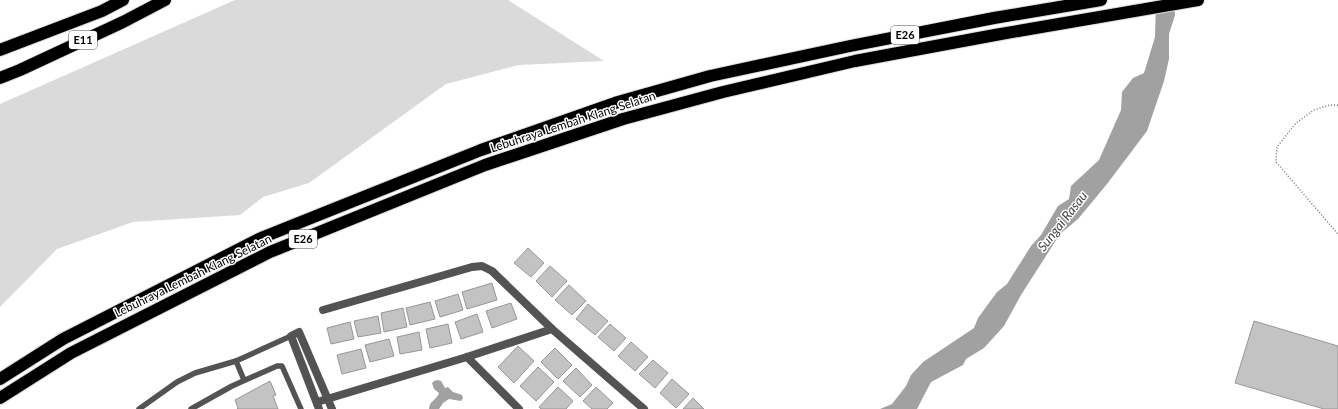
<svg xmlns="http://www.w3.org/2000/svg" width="1338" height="409" font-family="Lato,sans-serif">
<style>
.green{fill:#dadada}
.water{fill:#a1a1a1}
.building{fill:#c3c3c3;stroke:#979797}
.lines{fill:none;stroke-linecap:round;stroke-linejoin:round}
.motorway-casing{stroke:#dbdbdb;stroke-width:14}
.path{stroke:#757575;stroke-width:1.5;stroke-dasharray:1 2;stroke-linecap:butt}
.service{stroke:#535353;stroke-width:5.5}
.minor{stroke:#535353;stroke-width:8}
.motorway{stroke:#000;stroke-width:12}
.labels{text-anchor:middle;stroke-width:3;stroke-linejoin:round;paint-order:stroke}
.shield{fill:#fff;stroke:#4c4c4c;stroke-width:1}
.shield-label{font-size:11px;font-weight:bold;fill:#000}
.street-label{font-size:12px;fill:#000;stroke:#fff}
.water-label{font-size:13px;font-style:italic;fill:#424242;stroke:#fff}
</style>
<rect width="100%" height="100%" fill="#fff"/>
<path class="green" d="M235,0h273l96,61 -85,4 -73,19 -137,99 -46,14 -23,18 -107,7 -76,27 -57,58v-203z"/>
<g class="water">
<path d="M1156,0h18l1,15 -6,19v25l-5,22 -17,50 -40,53 -29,35 -18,15 -39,61 -17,31 -20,22 -18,11 -3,6 -32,17 -14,27h-37l12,-5 14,-18 5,-11 12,-13 51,-34 4,-10 19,-26 10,-8 24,-38 10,-11 17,-29 11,-7 2,-13 28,-26 22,-50 1,-18 11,-14 11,-5 11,-36z"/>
<path d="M438,380l3,1 4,7 3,-1 5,5 9,3 1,3 -2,3 -12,-2 -6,4 -4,6h-10c0,-8 8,-9 10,-16l-5,-4 -2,-6 2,-2z"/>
</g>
<g class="building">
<path d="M528,248l16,15 -13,14 -17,-14z"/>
<path d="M550,266l17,15 -15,16 -16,-16z"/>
<path d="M492,283l5,17 -30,9 -5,-17z"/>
<path d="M569,285l17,16 -14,14 -17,-15z"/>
<path d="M458,294l5,16 -23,7 -5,-16z"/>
<path d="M430,302l5,17 -25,6 -4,-17z"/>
<path d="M511,303l6,16 -25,9 -6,-17z"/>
<path d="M588,304l20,17 -13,14 -19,-16z"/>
<path d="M403,308l4,19 -23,5 -3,-19z"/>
<path d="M477,314l6,18 -22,7 -6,-17z"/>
<path d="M378,316l3,17 -23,4 -4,-16z"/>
<path d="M1254,321l84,25v63h-14l-89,-26z"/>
<path d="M350,322l4,17 -23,5 -4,-16z"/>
<path d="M448,324l4,19 -22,5 -4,-19z"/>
<path d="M610,324l16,14 -12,13 -16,-14z"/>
<path d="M419,332l3,18 -22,4 -3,-17z"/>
<path d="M389,339l5,17 -24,6 -5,-17z"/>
<path d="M631,342l17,15 -13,14 -17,-15z"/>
<path d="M518,346l16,15 -20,22 -16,-16z"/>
<path d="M555,348l17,17 -14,14 -17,-17z"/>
<path d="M361,349l5,19 -24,6 -5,-19z"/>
<path d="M653,360l15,13 -13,15 -16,-14z"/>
<path d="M538,367l16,15 -18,19 -16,-15z"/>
<path d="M576,368l16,17 -12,12 -17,-16z"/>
<path d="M672,379l17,15 -13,14 -16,-15z"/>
<path d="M270,381l6,14 -3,1 5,13h-41l1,-1 -3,-8z"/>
<path d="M558,387l15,14 -7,8h-25l-2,-2z"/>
<path d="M596,387l17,16 -6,6h-15l-9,-8z"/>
<path d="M693,398l11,11h-21z"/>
</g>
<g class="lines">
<defs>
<g id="motorway">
<path d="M0,50l102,-39 21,-11"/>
<path d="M0,78l20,-8 103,-48 42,-22"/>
<path d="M0,379l63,-40 198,-101 220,-88 137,-48 92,-26 140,-30 144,-28 107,-18"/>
<path d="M0,398l71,-45 199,-101 215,-87 138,-46 100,-27 132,-31 140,-26 203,-35"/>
</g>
</defs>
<use href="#motorway" class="motorway-casing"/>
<path class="path" d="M1338,105h-8l-16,5 -18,13 -19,24 -1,15 62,72"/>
<g class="service">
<path d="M244,380l-8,-19 55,-25"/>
<path d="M139,409l38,-27 18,-9 41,-12"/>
<path d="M191,409l41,-23 45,-20h5l19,43"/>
</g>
<g class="minor">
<path d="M323,310l149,-43 10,-1 10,5 60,58 92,80"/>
<path d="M467,357l52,52"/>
<path d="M317,402l150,-45 85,-28"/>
<path d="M319,409l-28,-73 8,-4 33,77"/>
</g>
<use href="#motorway" class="motorway"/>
</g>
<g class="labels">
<g class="shield">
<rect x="891" y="26" width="28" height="18" rx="3"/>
<rect x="69" y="31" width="28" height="18" rx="3"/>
<rect x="289" y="230" width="28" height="18" rx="3"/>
</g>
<g class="shield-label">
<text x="905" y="39">E26</text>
<text x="83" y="44">E11</text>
<text x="303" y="243">E26</text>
</g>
<g class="street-label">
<text transform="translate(573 122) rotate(-18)" y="4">Lebuhraya Lembah Klang Selatan</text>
<text transform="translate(193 276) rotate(-26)" y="4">Lebuhraya Lembah Klang Selatan</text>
</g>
<g class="water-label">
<text transform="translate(1062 221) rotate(-52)" y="5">Sungai Rasau</text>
</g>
</g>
</svg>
